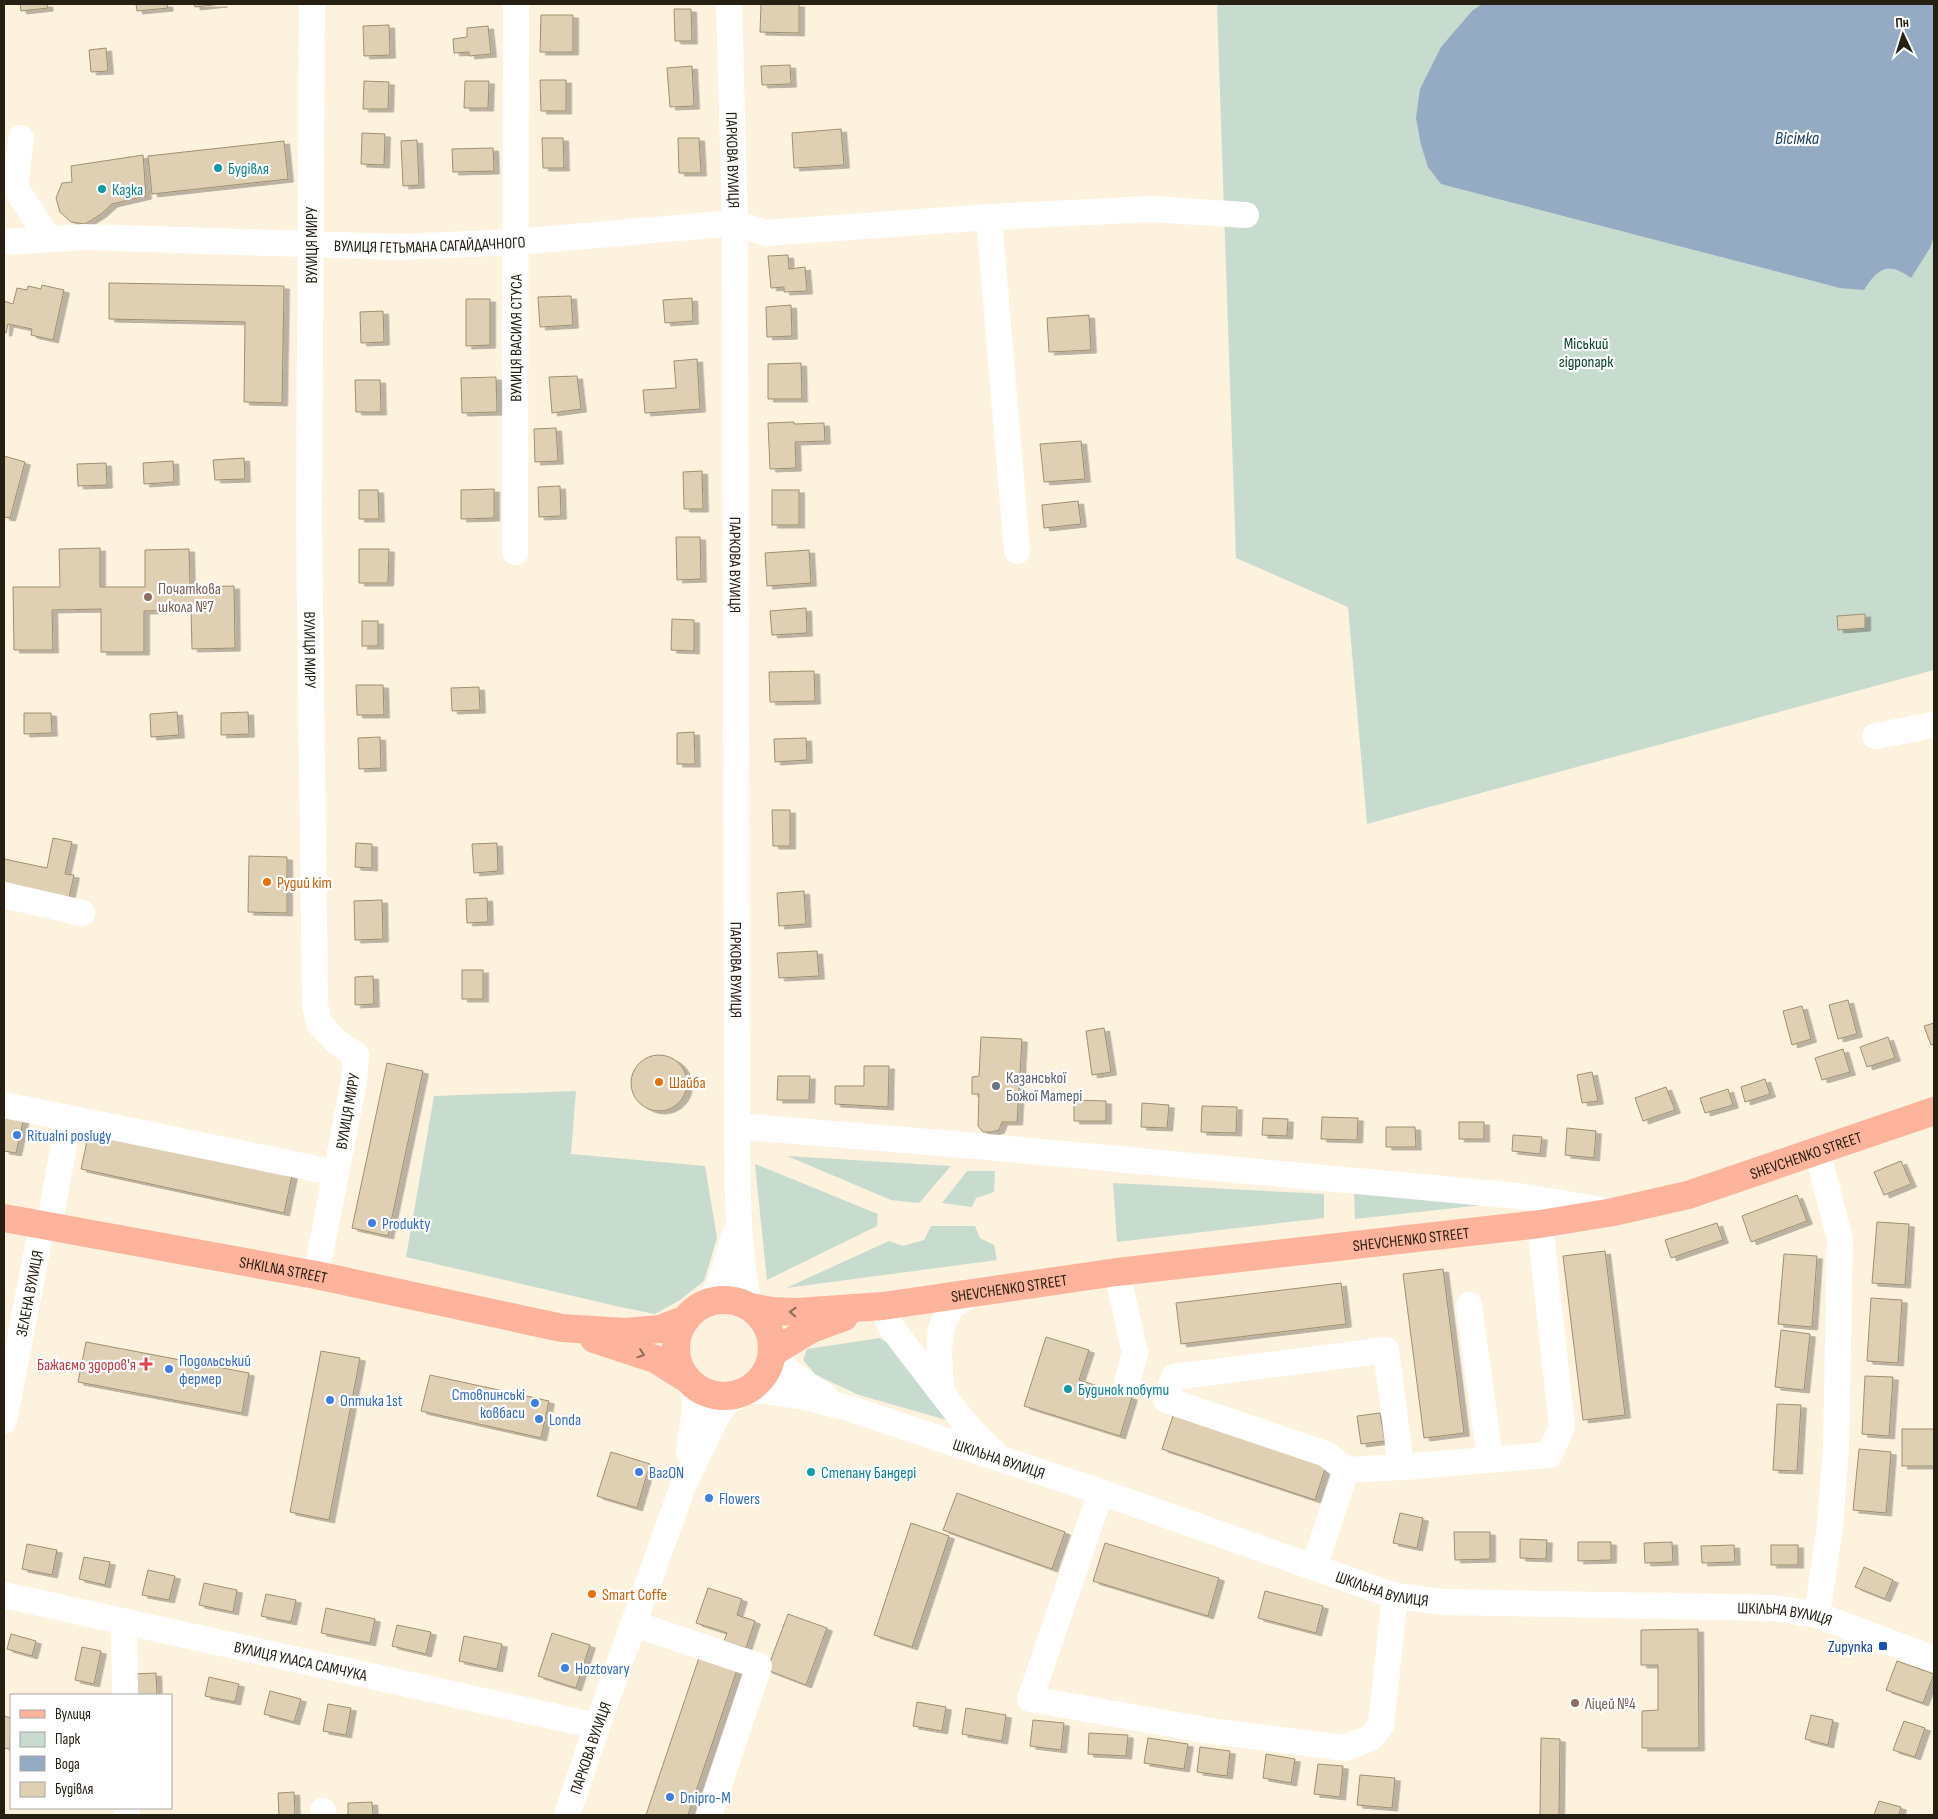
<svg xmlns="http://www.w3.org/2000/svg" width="1938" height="1819" font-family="'Sofia Sans Condensed',sans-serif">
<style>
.green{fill:#c7dbcf}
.water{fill:#94abc3}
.building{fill:#e0d0b3;stroke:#a08f6e;filter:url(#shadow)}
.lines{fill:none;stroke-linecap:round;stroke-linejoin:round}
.minor{stroke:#fff;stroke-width:26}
.major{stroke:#feb39d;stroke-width:28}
.oneway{stroke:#926a58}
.culture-dot{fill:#0f9aa8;stroke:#fff;stroke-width:2}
.education-dot{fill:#8d6e63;stroke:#fff;stroke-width:2}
.food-dot{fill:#e8710a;stroke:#fff;stroke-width:2}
.worship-dot{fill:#6b7280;stroke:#fff;stroke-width:2}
.shop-dot{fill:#3f7fe0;stroke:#fff;stroke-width:2}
.health-dot{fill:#e0444e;stroke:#fff;stroke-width:2}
.transit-dot{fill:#1a4fb4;stroke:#fff;stroke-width:2}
.labels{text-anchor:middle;stroke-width:4.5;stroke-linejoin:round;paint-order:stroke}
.street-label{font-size:16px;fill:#262013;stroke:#fff}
.culture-label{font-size:16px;fill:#0d838f;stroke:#fff;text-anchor:start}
.park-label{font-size:16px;fill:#074229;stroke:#fff}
.education-label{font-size:16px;fill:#785e54;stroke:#fff;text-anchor:start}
.food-label{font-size:16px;fill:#c56008;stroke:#fff;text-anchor:start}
.worship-label{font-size:16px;fill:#5b616d;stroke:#fff;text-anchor:start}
.shop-label{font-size:16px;fill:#366cbe;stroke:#fff;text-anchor:start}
.health-label{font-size:16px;fill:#be3a42;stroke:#fff;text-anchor:end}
.transit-label{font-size:16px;fill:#164399;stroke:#fff;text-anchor:end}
.water-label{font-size:18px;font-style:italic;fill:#1b4062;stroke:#fff}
</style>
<defs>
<filter id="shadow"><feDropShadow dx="5.5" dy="3" stdDeviation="0" flood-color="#0004"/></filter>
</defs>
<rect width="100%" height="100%" fill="#fdf2dd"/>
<g class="green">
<path d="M1221,4h713v666l-567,154 -19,-217 -112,-49 -19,-552z"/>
<path d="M576,1091l-5,63 134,12 12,72 -13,43 -24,19 -25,14 -35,-7 -214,-50 28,-161z"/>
<path d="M787,1156l164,10 -32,37 -28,-3z"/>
<path d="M755,1164l123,50 -1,12 -110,54z"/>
<path d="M967,1171h28l-1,21 -18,6 -4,9 -30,-4z"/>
<path d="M1113,1183l211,11v24l-207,24z"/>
<path d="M1354,1190l156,12 -155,17z"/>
<path d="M931,1226h44l5,12 14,7 3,15 -211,28 103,-47 14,5 21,-6z"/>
<path d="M880,1338l21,14 49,69 -91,-26 -43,-20 -13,-15 4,-11z"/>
</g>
<path class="water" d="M1482,4h452v232l-4,12 -19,30c-23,-17 -33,-10 -47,12l-24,-2 -399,-104 -13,-17 -7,-22 -5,-27 4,-29 21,-42 31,-36z"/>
<g class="building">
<path d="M20,4h27l1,4 -27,3z"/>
<path d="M136,4h31l1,4 -31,3z"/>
<path d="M194,4h28l-27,3z"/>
<path d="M761,4h38v29l-39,-1z"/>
<path d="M674,9h17l1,32h-17z"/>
<path d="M541,15h32v37h-33z"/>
<path d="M389,25l1,30 -26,1 -1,-30z"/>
<path d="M488,26l3,28 -22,2v-4l-15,1 -1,-14 14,-2v-9z"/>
<path d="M106,48l2,23 -17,1 -2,-22z"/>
<path d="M790,65l1,19 -29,1 -1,-19z"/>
<path d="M692,66l2,40 -24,1 -3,-39z"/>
<path d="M540,80h26v31h-25z"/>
<path d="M364,81l25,1 -1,27h-25z"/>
<path d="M465,81h24l-1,27h-24z"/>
<path d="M841,129l3,36 -50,3 -2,-35z"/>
<path d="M362,133l23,1 -1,31 -23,-1z"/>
<path d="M542,138h21l1,30h-21z"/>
<path d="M678,138h21l2,35h-22z"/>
<path d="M417,140l2,45 -16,1 -2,-45z"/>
<path d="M284,141l4,38 -136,15 -4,-38z"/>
<path d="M493,148l1,23 -41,1 -1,-23z"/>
<path d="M143,155l3,41 -34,8 -11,10 -16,10 -14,-2 -11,-10 -4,-14 6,-15 10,-1 -1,-16z"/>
<path d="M788,255l1,14 16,-2 2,24 -23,1v-5l-13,1 -3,-32z"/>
<path d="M109,283l175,3 -2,117 -38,-1 1,-80 -136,-3z"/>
<path d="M42,285l22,5 -11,50 -22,-5 1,-6 -24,-5 -2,9h-2v-32l9,3 4,-16 10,2 1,-4 13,3z"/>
<path d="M571,296l2,29 -33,2 -2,-30z"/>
<path d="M692,298l1,23 -28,2 -2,-23z"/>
<path d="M466,299h24v46l-24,1z"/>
<path d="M791,305l1,31 -25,1 -1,-30z"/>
<path d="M383,311l1,31 -23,1 -1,-31z"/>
<path d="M1089,315l2,35 -42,2 -2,-34z"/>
<path d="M697,359l3,50 -55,4 -2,-23 33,-2 -2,-27z"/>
<path d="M801,363l1,36h-34v-35z"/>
<path d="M577,376l4,33 -29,4 -3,-36z"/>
<path d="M496,377l1,35 -35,1 -1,-35z"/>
<path d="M355,380h25l1,32h-25z"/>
<path d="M794,422v2l30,-1 1,18 -30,1 1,26 -26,1 -2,-46z"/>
<path d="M556,428l2,33 -23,1 -1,-33z"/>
<path d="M1081,441l4,38 -41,3 -4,-38z"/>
<path d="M4,456l21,6 -15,56 -6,-1z"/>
<path d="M244,458l1,21 -30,1 -2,-20z"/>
<path d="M173,461l1,21 -30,2 -1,-21z"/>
<path d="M106,463l1,22 -29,1 -1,-22z"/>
<path d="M702,471l1,38h-19l-1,-37z"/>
<path d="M560,486l1,30 -22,1 -1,-30z"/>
<path d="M494,489v29l-33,1v-29z"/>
<path d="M359,490h19l1,29h-20z"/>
<rect x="772" y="490" width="27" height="35"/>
<path d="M1078,501l3,23 -37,4 -2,-23z"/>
<path d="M676,537h24l1,42 -24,1z"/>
<path d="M100,548v39h45v-37l44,-1 1,38 44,-1 1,62 -43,1 -1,-39 -47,1v41h-43v-43l-49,1 1,40h-39l-1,-63h47l-1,-38z"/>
<path d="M359,549h30l-1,34h-29z"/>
<path d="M809,550l2,33 -44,3 -2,-33z"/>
<path d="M806,608l1,25 -35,2 -2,-24z"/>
<path d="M1865,614v14l-27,2 -1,-14z"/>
<path d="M672,619l22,1v31l-23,-1z"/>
<rect x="362" y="621" width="16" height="25"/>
<path d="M814,671l1,30 -45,1 -1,-30z"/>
<path d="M356,685h27l1,30h-27z"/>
<path d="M479,687l1,23 -28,1 -1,-23z"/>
<path d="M177,712l2,23 -28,2 -1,-23z"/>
<path d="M248,712l1,22 -28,1v-22z"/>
<path d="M24,713h27l1,20 -28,1z"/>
<path d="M694,732l1,32h-18v-31z"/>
<path d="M380,737l1,31 -22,1 -1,-31z"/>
<path d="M806,738l1,22 -32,2 -1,-23z"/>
<path d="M772,810h18v36h-17z"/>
<path d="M53,838l19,4 -7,32 9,1 -5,23 -65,-13v-26l43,9z"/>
<path d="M356,843l16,1v24l-17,-1z"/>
<path d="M497,843l1,28 -24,2 -2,-29z"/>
<path d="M249,856l38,1v56l-39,-1z"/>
<path d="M804,891l2,33 -27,2 -2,-33z"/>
<path d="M487,898l1,24 -21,1 -1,-24z"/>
<path d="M382,900l1,39 -28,1 -1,-39z"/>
<path d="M817,951l2,25 -40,2 -2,-25z"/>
<rect x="462" y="970" width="21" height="29"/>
<path d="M373,976l1,28 -19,1v-28z"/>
<path d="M1848,1000l9,34 -19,5 -9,-34z"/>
<path d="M1802,1006l9,33 -19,6 -9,-34z"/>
<path d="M1934,1023v21l-3,1 -7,-19z"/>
<path d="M1104,1028l7,44 -19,3 -6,-44z"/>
<path d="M981,1037l41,2 -5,83h-15l-3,8 -7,2h-9l-5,-6 1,-32h-7v-17l7,-1z"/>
<path d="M1888,1037l7,21 -28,9 -7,-20z"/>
<path d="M1843,1049l7,23 -28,8 -7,-22z"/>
<circle cx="659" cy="1083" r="28"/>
<path d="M387,1063l36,8 -35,165 -36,-8z"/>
<path d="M864,1066h25l-1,41 -53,-3v-18h29z"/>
<path d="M1592,1072l6,29 -16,2 -5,-28z"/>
<path d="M778,1076h32l-1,24h-32z"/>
<path d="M1765,1079l5,15 -25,8 -4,-15z"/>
<path d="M1666,1087l9,23 -32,11 -8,-23z"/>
<path d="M1728,1089l5,16 -28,8 -5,-15z"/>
<path d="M1074,1100l32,1v20h-32z"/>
<path d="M1142,1103l27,2 -2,23 -26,-1z"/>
<path d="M1202,1106l35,1 -1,26 -35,-1z"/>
<path d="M4,1113l20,4 -8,36 -12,-2z"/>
<path d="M1322,1117l36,1 -1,22 -36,-1z"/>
<path d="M1263,1118l25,1 -1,17 -25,-1z"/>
<rect x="1459" y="1122" width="25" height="17"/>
<path d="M90,1127l203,44 -9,42 -203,-44z"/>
<path d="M1386,1127h29l1,20h-30z"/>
<path d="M1567,1128l29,3 -2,27 -29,-3z"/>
<path d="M1513,1135l29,2 -2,17 -28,-3z"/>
<path d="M1901,1161l10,23 -27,11 -10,-23z"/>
<path d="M1797,1195l10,26 -56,21 -9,-26z"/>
<path d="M1877,1222l32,2 -4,61 -33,-2z"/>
<path d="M1717,1223l6,17 -52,18 -6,-18z"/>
<path d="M1605,1251l20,164 -42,5 -20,-164z"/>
<path d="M1784,1254l33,2 -5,71 -34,-3z"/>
<path d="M1443,1269l21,164 -40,5 -21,-164z"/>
<path d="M1341,1283l5,41 -165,20 -5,-41z"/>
<path d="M1871,1298l31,2 -4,63 -31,-2z"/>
<path d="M1781,1330l29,4 -6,56 -29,-3z"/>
<path d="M1046,1337l43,13 -10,30 53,17 -12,39 -96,-30z"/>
<path d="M86,1342l163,31 -7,40 -164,-31z"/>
<path d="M321,1351l39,7 -31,162 -39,-8z"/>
<path d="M430,1375l119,26 -8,37 -120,-27z"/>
<path d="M1865,1376l28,1 -4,59 -27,-2z"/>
<path d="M1777,1404l24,1 -4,66 -24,-1z"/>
<path d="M1174,1413l153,50 -12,37 -153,-51z"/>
<path d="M1380,1413l5,28 -24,3 -4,-28z"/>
<rect x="1902" y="1429" width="32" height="37"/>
<path d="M1859,1449l32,3 -5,61 -33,-3z"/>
<path d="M611,1452l39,12 -13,44 -40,-12z"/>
<path d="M957,1493l108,39 -13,37 -109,-39z"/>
<path d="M1400,1513l23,5 -6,30 -24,-5z"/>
<path d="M911,1523l38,13 -37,111 -38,-12z"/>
<path d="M1454,1532h36v27l-35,1z"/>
<path d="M1520,1539l27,1 -1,19 -26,-1z"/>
<path d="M1578,1542h33v18l-33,1z"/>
<path d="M1672,1542l1,20 -28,1 -1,-20z"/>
<path d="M1105,1543l114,35 -11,38 -115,-35z"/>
<path d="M27,1544l30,6 -5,25 -30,-6z"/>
<path d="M1734,1545l1,17 -33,1 -1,-17z"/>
<rect x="1771" y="1545" width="27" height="20"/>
<path d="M84,1557l26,5 -5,23 -26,-6z"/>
<path d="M1864,1567l29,13 -8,19 -30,-12z"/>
<path d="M148,1570l27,6 -6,24 -27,-5z"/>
<path d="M204,1583l33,7 -4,22 -34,-7z"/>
<path d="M708,1588l34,11 -5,16 18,6 -9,27 -22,-7 3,-8 -31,-10z"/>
<path d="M1265,1591l58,15 -7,27 -58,-15z"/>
<path d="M266,1594l30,6 -5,22 -30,-6z"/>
<path d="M326,1608l49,11 -5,24 -49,-10z"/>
<path d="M788,1614l39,14 -21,57 -39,-15z"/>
<path d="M397,1625l34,7 -5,22 -34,-8z"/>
<path d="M1698,1629l1,119h-57v-37l16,-1v-45h-17v-35z"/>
<path d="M552,1633l38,12 -14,43 -38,-12z"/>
<path d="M11,1634l25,7 -4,15 -25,-7z"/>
<path d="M464,1636l38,8 -5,25 -38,-8z"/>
<path d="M82,1647l19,4 -7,33 -19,-4z"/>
<path d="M702,1649l38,12 -52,154h-42z"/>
<path d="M1897,1661l37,13 -11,29 -37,-13z"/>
<path d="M156,1673l1,22h-24l-1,-21z"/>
<path d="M209,1677l30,7 -4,18 -30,-6z"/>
<path d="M270,1691l31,8 -7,23 -30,-8z"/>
<path d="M917,1702l29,5 -4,24 -29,-5z"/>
<path d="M328,1704l23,4 -5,27 -23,-4z"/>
<path d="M966,1708l40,7 -4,26 -40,-7z"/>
<path d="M1811,1715l22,5 -5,25 -23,-6z"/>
<path d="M4,1716l7,2 -1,31 -6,-1z"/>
<path d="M1033,1720l31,3 -3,27 -31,-4z"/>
<path d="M1904,1721l21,7 -10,29 -22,-7z"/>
<path d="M1089,1733l39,2 -2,21 -38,-2z"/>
<path d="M1148,1738l40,6 -4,25 -40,-6z"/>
<path d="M1541,1738l19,1 -1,76h-19z"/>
<path d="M1200,1747l30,4 -3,25 -30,-4z"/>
<path d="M1266,1754l29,5 -4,24 -28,-5z"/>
<path d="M1318,1764l25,2 -3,31 -26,-3z"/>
<path d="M1360,1775l35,3 -3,30 -35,-3z"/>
<path d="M294,1792l1,23h-16l-1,-22z"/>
<path d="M1879,1801l22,6 -2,8h-25z"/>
<path d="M372,1802l1,13h-25v-12z"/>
</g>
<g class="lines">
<g class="minor">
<path id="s1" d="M312,4l-3,515 6,485 4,19 18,19 19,13 -2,26 -38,194"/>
<path id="s2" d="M729,4l6,219 2,903"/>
<path d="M21,138l-6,49 34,52"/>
<path d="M989,217l28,334"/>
<path id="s3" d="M4,242l80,-5 316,10 116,-5 219,-19 31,10 223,-16 162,-8 95,6"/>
<path id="s4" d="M515,552l1,-548"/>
<path d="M1875,736l59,-11"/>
<path d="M4,895l78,18"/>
<path d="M4,1105l65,13 -20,108"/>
<path d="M69,1118l267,55"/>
<path d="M1817,1151l23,88 -4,207 -6,80 -13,89"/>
<path d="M1117,1272l18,81 -8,30"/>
<path d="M702,1305l13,-12 8,-18 11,-40"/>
<path d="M1469,1305l21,154"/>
<path d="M883,1306l6,18 15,20 64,83 27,27"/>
<path d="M750,1307c-14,-59 -12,-121 -13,-181l240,20 542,50 89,15"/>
<path d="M772,1353l18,20 35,23"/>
<path d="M687,1379l7,14 1,16 -6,43"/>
<path d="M941,1390l-2,-38 2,-23 10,-23 24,-14"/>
<path id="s5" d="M4,1421l38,-196"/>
<path d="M1401,1467l-55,3 -20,-16 -160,-54 8,-23 212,-27 15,117 148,-12 13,-28 -22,-203"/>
<path d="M1101,1492l-71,207 181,32 134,17 26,-10 10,-13 14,-129"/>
<path d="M1314,1567l32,-97"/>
<path id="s6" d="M4,1595l593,131"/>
<path d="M124,1622l1,73"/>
<path d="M635,1624l124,42 -50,149"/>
<path d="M127,1808v7"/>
<path d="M323,1811v4"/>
<path id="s7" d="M567,1815l30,-89 87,-243 34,-69 9,-12 19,-11h18l40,6 44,11 253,84 294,104 49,6 331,6 42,7 117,44"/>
</g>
<g class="major">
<path id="s8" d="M4,1218l312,57 246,53 64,4 34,-3 26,-10"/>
<circle cx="724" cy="1348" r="48"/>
<path id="s9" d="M750,1307l22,4 25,1 86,-6 234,-34 423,-48 73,-12 75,-17 246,-84"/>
<path d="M594,1339l61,20 32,20"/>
<path d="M772,1353l39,-24 33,-12"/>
</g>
</g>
<defs><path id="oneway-chevron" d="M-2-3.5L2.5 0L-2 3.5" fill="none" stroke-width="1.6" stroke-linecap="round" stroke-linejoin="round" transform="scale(1.25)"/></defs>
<g class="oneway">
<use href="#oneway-chevron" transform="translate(793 1312) rotate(-178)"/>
<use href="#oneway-chevron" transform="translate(641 1354) rotate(19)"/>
</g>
<g class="culture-dot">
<circle cx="218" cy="168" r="5"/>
<circle cx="102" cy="189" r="5"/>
<circle cx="1068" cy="1389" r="5"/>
<circle cx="811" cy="1472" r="5"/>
</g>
<g class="education-dot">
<circle cx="148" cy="597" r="5"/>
<circle cx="1575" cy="1703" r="5"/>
</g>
<g class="food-dot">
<circle cx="267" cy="882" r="5"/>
<circle cx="659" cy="1082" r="5"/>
<circle cx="592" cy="1594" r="5"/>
</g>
<circle class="worship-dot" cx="996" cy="1086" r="5"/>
<g class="shop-dot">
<circle cx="17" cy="1135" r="5"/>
<circle cx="372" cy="1223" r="5"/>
<circle cx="169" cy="1369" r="5"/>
<circle cx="330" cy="1400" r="5"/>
<circle cx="535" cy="1403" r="5"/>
<circle cx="539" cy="1419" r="5"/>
<circle cx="639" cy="1472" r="5"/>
<circle cx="709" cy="1498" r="5"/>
<circle cx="565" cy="1668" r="5"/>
<circle cx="670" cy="1797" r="5"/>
</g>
<path class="health-dot" d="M143.5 1356.5h5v5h5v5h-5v5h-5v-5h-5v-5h5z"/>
<rect class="transit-dot" x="1878" y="1641" width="10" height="10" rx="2.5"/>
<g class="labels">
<g class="street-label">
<text dy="6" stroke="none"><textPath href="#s2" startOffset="156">ПАРКОВА ВУЛИЦЯ</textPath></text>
<text dy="6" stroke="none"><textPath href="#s3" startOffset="426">ВУЛИЦЯ ГЕТЬМАНА САГАЙДАЧНОГО</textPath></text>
<text transform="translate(311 245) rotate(-90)" y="6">ВУЛИЦЯ МИРУ</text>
<text dy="6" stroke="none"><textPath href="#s4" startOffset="214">ВУЛИЦЯ ВАСИЛЯ СТУСА</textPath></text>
<text dy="6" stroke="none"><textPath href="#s2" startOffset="561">ПАРКОВА ВУЛИЦЯ</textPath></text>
<text dy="6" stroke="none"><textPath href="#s1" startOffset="646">ВУЛИЦЯ МИРУ</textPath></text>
<text dy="6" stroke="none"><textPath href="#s2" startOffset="966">ПАРКОВА ВУЛИЦЯ</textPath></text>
<text transform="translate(347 1111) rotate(-80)" y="6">ВУЛИЦЯ МИРУ</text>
<text dy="6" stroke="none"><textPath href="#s9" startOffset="1071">SHEVCHENKO STREET</textPath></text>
<text dy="6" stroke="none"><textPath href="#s9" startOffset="666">SHEVCHENKO STREET</textPath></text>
<text dy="6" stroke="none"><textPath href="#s8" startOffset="284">SHKILNA STREET</textPath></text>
<text dy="6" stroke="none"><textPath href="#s9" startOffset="261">SHEVCHENKO STREET</textPath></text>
<text dy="6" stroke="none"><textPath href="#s5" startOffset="130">ЗЕЛЕНА ВУЛИЦЯ</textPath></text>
<text dy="6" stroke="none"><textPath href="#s7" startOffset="729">ШКІЛЬНА ВУЛИЦЯ</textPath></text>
<text dy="6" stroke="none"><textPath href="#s7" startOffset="1134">ШКІЛЬНА ВУЛИЦЯ</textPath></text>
<text dy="6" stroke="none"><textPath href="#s7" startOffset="1539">ШКІЛЬНА ВУЛИЦЯ</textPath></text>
<text dy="6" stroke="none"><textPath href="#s6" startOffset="304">ВУЛИЦЯ УЛАСА САМЧУКА</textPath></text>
<text dy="6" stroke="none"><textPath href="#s7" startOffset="71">ПАРКОВА ВУЛИЦЯ</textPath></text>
</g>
<g class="culture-label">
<text x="228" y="174">Будівля</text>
<text x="112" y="195">Казка</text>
<text x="1078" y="1395">Будинок побути</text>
<text x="821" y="1478">Степану Бандері</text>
</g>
<g class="park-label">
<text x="1586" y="349">Міський<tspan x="1586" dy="18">гідропарк</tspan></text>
</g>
<g class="education-label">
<text x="158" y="594">Початкова<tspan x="158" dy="18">школа №7</tspan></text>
<text x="1585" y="1709">Ліцей №4</text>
</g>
<g class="food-label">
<text x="277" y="888">Рудий кіт</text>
<text x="669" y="1088">Шайба</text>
<text x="602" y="1600">Smart Coffe</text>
</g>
<g class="worship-label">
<text x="1006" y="1083">Казанської<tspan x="1006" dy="18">Божої Матері</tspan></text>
</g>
<g class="shop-label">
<text x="27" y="1141">Ritualni poslugy</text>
<text x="382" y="1229">Produkty</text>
<text x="179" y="1366">Подольський<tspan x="179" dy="18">фермер</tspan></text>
<text x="525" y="1400" text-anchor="end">Стовпинські<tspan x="525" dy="18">ковбаси</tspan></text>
<text x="340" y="1406">Оптика 1st</text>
<text x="549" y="1425">Londa</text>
<text x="649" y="1478">ВагON</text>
<text x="719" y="1504">Flowers</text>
<text x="575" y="1674">Hoztovary</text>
<text x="680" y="1803">Dnipro-M</text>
</g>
<g class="health-label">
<text x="136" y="1370">Бажаємо здоров'я</text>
</g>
<g class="transit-label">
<text x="1873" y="1652">Zupynka</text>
</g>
<g class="water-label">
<text x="1797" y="144">Вісімка</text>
</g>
</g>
<rect width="1938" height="1819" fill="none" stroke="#262013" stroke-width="10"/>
<rect x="10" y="1694" width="162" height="115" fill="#ffffff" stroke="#a8a6a1"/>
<rect x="20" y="1710" width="25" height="8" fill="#feb39d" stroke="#a8a6a1"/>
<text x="55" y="1719" font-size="15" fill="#262013">Вулиця</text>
<rect x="20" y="1732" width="25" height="15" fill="#c7dbcf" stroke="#a8a6a1"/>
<text x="55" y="1744" font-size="15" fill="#262013">Парк</text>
<rect x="20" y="1756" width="25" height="15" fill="#94abc3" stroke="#a8a6a1"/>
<text x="55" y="1769" font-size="15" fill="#262013">Вода</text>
<rect x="20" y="1782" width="25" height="15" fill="#e0d0b3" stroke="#a8a6a1"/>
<text x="55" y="1794" font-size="15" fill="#262013">Будівля</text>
<g transform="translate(1903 35) rotate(356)" stroke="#ffffff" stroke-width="4" paint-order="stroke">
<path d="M0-4L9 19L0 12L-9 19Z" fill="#262013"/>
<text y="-8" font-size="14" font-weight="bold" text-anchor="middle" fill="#262013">Пн</text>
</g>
</svg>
